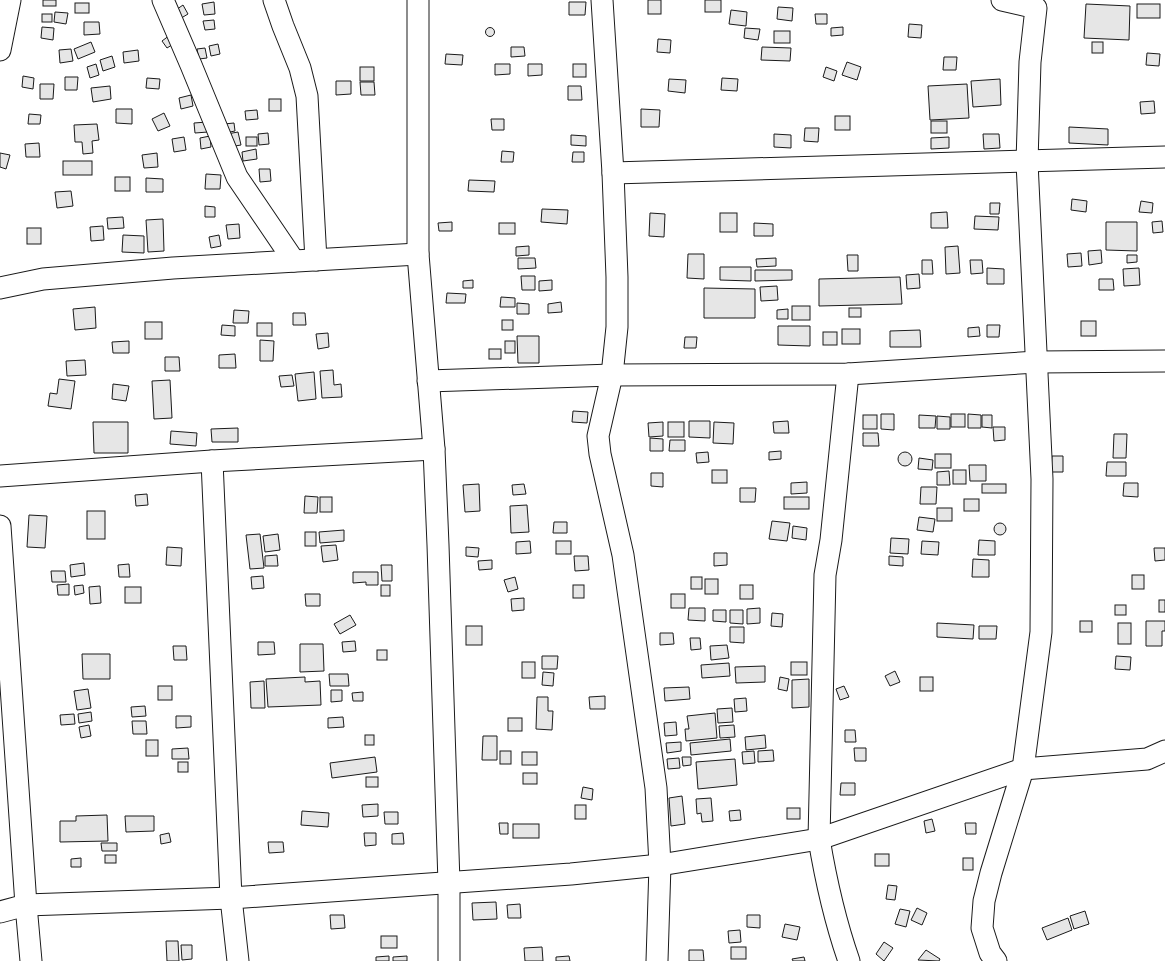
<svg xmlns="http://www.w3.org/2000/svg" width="1165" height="961" font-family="Karla,sans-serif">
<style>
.building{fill:#e6e6e6;stroke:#1a1a1a}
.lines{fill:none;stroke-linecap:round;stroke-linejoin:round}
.minor-casing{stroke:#1a1a1a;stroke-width:23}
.minor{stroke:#fff;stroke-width:21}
</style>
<rect width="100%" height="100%" fill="#fff"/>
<g class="building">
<rect x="43" y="0" width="13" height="6"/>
<rect x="648" y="0" width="13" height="14"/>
<rect x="705" y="0" width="16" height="12"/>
<path d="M214,2l1,12 -11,1 -2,-11z"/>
<path d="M569,2h17l-1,13h-16z"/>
<rect x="75" y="3" width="14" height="10"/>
<path d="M1086,4l44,2 -1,34 -45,-2z"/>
<rect x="1137" y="4" width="23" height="14"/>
<path d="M183,5l5,9 -10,6 -5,-8z"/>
<path d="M778,7l15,1 -1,13 -15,-2z"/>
<path d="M731,10l16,2 -1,14 -17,-2z"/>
<path d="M55,12l13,1 -2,11 -12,-2z"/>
<rect x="42" y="14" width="10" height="8"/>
<path d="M815,14h12v10h-11z"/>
<path d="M214,20l1,9 -10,1 -2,-9z"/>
<path d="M84,22h15l1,12 -16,1z"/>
<path d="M909,24l13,1 -1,13 -13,-1z"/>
<path d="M42,27l12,1 -1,12 -12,-2z"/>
<path d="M843,27v8l-12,1v-8z"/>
<circle cx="490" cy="32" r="4.5"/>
<path d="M745,28l15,1 -2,11 -14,-2z"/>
<rect x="774" y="31" width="16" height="12"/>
<path d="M170,35l5,8 -8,5 -5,-7z"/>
<path d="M658,39l13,1 -1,13 -13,-1z"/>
<path d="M91,42l4,10 -17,7 -4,-10z"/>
<rect x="1092" y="42" width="11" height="11"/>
<path d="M218,44l2,10 -9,2 -2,-10z"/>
<path d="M511,47h13l1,9 -14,1z"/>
<path d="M762,47l29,1 -1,13 -29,-1z"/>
<path d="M205,48l2,10 -8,1 -2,-10z"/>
<path d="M71,49l2,12 -13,2 -1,-13z"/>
<path d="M138,50l1,11 -15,2 -1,-11z"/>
<path d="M1147,53l13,1 -1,12 -13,-1z"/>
<path d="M446,54l17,1 -1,10 -17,-1z"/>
<path d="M112,56l3,11 -12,4 -3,-11z"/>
<path d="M944,57h13l-1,13h-13z"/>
<path d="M847,62l14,5 -4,13 -15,-5z"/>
<path d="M96,64l3,11 -9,3 -3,-11z"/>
<path d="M495,64h15v10l-15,1z"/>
<path d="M528,64h14v11l-14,1z"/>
<rect x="573" y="64" width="13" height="13"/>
<rect x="360" y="67" width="14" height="14"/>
<path d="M826,67l11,4 -3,10 -11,-4z"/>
<path d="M23,76l11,2 -1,11 -11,-2z"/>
<path d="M65,77h13l-1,13h-12z"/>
<path d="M147,78l13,1 -1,10 -13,-1z"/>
<path d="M722,78l16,1 -1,12 -16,-1z"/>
<path d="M669,79l17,1 -1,13 -17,-2z"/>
<path d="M1000,79l1,26 -28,2 -2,-26z"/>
<path d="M336,81h15v13l-15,1z"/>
<path d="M360,82h14l1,13h-14z"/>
<path d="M40,84h14l-1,15h-13z"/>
<path d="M967,84l2,34 -39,2 -2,-34z"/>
<path d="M110,86l1,13 -18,3 -2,-14z"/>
<path d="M568,86h13l1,14h-14z"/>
<path d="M191,95l2,11 -12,3 -2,-11z"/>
<rect x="269" y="99" width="12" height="12"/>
<path d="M1154,101l1,12 -14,1 -1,-12z"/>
<path d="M116,109h16v15l-16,-1z"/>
<path d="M641,109l19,1 -1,17h-18z"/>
<path d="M257,110l1,9 -12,1 -1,-9z"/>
<path d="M164,113l6,13 -12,5 -6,-12z"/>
<path d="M29,114l12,1 -1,9h-12z"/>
<rect x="835" y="116" width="15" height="14"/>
<path d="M491,119h13v11h-12z"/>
<rect x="931" y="121" width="16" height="12"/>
<path d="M207,122l1,10 -13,1 -1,-10z"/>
<path d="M234,123l1,8 -10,2 -1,-9z"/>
<path d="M97,124l2,16 -7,1 1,12 -10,1 -1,-12h-7l-1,-17z"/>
<path d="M1069,127l39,2v16l-39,-2z"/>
<path d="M805,128h14l-1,14 -14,-1z"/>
<path d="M238,132l3,13 -12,2 -2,-13z"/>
<path d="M268,133l1,11 -10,1 -1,-11z"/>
<path d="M774,134l17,1v13l-17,-1z"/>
<path d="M983,134h16l1,14 -16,1z"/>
<path d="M571,135l15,1v10l-15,-1z"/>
<path d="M210,136l1,11 -10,2 -1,-11z"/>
<path d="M184,137l2,13 -12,2 -2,-13z"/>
<rect x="246" y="137" width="11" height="9"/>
<path d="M949,137v11l-18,1v-11z"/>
<path d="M39,143l1,14h-14l-1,-13z"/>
<path d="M256,149l1,10 -14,2 -1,-9z"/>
<path d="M502,151l12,1 -1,10h-12z"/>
<path d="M573,152h11v10h-12z"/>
<path d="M0,153l10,2 -4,14 -6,-2z"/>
<path d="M157,153l1,14 -14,1 -2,-13z"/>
<rect x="63" y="161" width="29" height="14"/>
<path d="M259,169h11l1,12 -11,1z"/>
<path d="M206,174l15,1 -1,14h-15z"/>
<rect x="115" y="177" width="15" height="14"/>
<path d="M146,178l17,1v13h-17z"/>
<path d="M469,180l26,1 -1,11 -26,-1z"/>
<path d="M71,191l2,15 -16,2 -2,-16z"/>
<path d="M1072,199l15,2 -1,11 -15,-2z"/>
<path d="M1141,201l12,2 -1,10 -13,-1z"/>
<path d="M990,203h10l-1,11h-9z"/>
<path d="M205,206l10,1v10h-10z"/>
<path d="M542,209l26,1 -1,14 -26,-2z"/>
<path d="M947,212l1,16h-17v-15z"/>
<path d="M650,213l15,1 -1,23 -15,-1z"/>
<rect x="720" y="213" width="17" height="19"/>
<path d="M975,216l24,1 -1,13 -24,-1z"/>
<path d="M123,217l1,11 -16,1 -1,-11z"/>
<path d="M163,219l1,32 -16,1 -2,-32z"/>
<path d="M1162,221l1,11 -10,1 -1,-11z"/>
<path d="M452,222v9h-13l-1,-8z"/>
<path d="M1106,222h31v29l-31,-1z"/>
<rect x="499" y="223" width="16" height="11"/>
<path d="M754,223l19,1v12h-19z"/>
<path d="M239,224l1,14 -12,1 -2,-14z"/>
<path d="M103,226l1,14 -13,1 -1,-14z"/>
<rect x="27" y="228" width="14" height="16"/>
<path d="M123,235l21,1v17l-22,-1z"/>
<path d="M219,235l2,11 -10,2 -2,-11z"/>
<path d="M529,246v9l-13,1v-9z"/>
<path d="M958,246l2,27 -14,1 -1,-27z"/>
<path d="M1101,250l1,13 -13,2 -1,-14z"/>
<path d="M1081,253l1,13 -14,1 -1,-13z"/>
<path d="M688,254h16v25l-17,-1z"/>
<path d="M847,255h11v16h-10z"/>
<path d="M1127,255h10v7l-10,1z"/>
<path d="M518,258h17l1,10 -18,1z"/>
<path d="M776,258v8l-19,1 -1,-8z"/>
<path d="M922,260h10l1,14h-11z"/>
<path d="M970,260h12l1,13 -12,1z"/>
<path d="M720,267h31v14l-31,-1z"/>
<path d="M987,268l17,1v15h-17z"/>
<path d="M1139,268l1,17 -16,1 -1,-17z"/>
<path d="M755,270h37v10l-37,1z"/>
<path d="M919,274l1,14 -13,1 -1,-14z"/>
<path d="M521,276h14v14h-13z"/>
<path d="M900,277l2,27 -83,2v-27z"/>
<path d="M1099,279h14l1,11h-15z"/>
<path d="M473,280v8h-10v-7z"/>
<path d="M552,280v10l-13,1v-10z"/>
<path d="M777,286l1,14 -17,1 -1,-14z"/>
<path d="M704,288l51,1v29h-51z"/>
<path d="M447,293l19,1 -1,9h-19z"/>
<path d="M501,297l14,1v9h-15z"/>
<path d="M561,302l1,10 -14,1v-9z"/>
<path d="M517,303l12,1v10h-12z"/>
<rect x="792" y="306" width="18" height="14"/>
<path d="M95,307l1,21 -21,2 -2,-21z"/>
<rect x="849" y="308" width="12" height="9"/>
<path d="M788,309v10h-11v-9z"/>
<path d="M234,310l15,1 -1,12h-15z"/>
<path d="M293,313h12l1,12h-13z"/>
<rect x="502" y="320" width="11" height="10"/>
<rect x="1081" y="321" width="15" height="15"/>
<rect x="145" y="322" width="17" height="17"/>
<rect x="257" y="323" width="15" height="13"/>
<path d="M222,325l13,1v10l-14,-1z"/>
<path d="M987,325h13l-1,12h-12z"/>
<path d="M778,326h32v20l-32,-1z"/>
<path d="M979,327l1,9 -12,1v-9z"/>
<rect x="842" y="329" width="18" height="15"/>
<path d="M920,330l1,17h-31v-16z"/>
<rect x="823" y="332" width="14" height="13"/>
<path d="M328,333l1,14 -11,2 -2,-15z"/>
<path d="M517,336h22v27h-21z"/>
<path d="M685,337h12l-1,11h-12z"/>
<path d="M260,340l14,1 -1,20h-13z"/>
<path d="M129,341v12h-16l-1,-11z"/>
<rect x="505" y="341" width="10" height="12"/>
<rect x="489" y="349" width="12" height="10"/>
<path d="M235,354l1,14h-17v-13z"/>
<path d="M165,357h14l1,14h-15z"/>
<path d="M85,360l1,15 -19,1 -1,-15z"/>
<path d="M333,370l1,15 7,-1 1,13 -20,1 -2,-27z"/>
<path d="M314,372l2,27 -18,2 -3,-27z"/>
<path d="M292,375l2,11 -13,1 -2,-11z"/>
<path d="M59,379l16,2 -4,28 -23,-3 2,-13 7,1z"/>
<path d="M170,380l2,38 -18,1 -2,-38z"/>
<path d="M113,384l16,2 -3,15 -14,-2z"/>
<path d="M573,411l15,1 -1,11 -15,-1z"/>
<path d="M881,414h13v16l-13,-1z"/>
<rect x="951" y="414" width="14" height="13"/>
<path d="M968,414l13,1v13h-13z"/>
<rect x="863" y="415" width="14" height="14"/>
<path d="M919,415l17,1 -1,12h-16z"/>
<path d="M982,415h10v13l-10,-1z"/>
<path d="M937,416l13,1v12h-13z"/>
<path d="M689,421h21v17l-21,-1z"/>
<path d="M788,421l1,12h-15l-1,-11z"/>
<path d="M93,422h35v31h-34z"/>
<path d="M663,422v14l-14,1 -1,-14z"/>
<rect x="668" y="422" width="16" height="15"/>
<path d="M714,422l20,1 -1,21 -20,-1z"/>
<path d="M993,427h12v13l-11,1z"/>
<path d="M238,428v14h-26l-1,-13z"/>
<path d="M171,431l26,2 -1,13 -26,-2z"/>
<path d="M863,433h15l1,13h-16z"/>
<path d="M1114,434h13l-1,24h-13z"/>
<path d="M650,438l13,1v12h-13z"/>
<path d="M670,440h15v11h-16z"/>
<path d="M781,451v8l-12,1v-8z"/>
<path d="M708,452l1,10 -12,1 -1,-10z"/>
<circle cx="905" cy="459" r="7"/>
<rect x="935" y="454" width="16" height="14"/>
<path d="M1052,456h11v16h-12z"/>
<path d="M919,458l14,2 -1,10 -14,-1z"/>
<path d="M1107,462h19v14h-20z"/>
<path d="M969,465h17v16h-16z"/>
<rect x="712" y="470" width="15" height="13"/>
<rect x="953" y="470" width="13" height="14"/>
<path d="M949,471l1,14h-13v-13z"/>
<path d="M651,473h12v14l-12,-1z"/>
<path d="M807,482v11l-16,1v-11z"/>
<path d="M1124,483h14v14l-15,-1z"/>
<path d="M479,484l1,27 -15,1 -2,-27z"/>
<path d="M524,484l2,10 -13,1 -1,-10z"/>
<rect x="982" y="484" width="24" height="9"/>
<path d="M921,487h16l-1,17h-16z"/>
<path d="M740,488h16l-1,14h-15z"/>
<path d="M147,494l1,11 -12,1 -1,-11z"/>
<path d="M305,496l13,1 -1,16h-13z"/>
<rect x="320" y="497" width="12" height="15"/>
<rect x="784" y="497" width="25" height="12"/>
<rect x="964" y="499" width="15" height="12"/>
<path d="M527,505l2,27 -18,1 -1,-27z"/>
<rect x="937" y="508" width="15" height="13"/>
<rect x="87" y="511" width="18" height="28"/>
<path d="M29,515l18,1 -2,32 -18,-1z"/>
<path d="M919,517l16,2 -2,13 -16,-2z"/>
<path d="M772,521l18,2 -3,18 -18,-2z"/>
<path d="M554,522h13v11h-14z"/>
<circle cx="1000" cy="529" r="6"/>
<path d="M793,526l14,2 -1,12 -14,-2z"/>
<path d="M344,530v11l-24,2 -1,-11z"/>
<rect x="305" y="532" width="11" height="14"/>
<path d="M260,534l4,34 -14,1 -4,-34z"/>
<path d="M278,534l2,16 -15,2 -2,-16z"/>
<path d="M891,538l18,1 -1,15 -18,-1z"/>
<path d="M979,540l16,1v14h-17z"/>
<path d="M530,541l1,12 -15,1v-12z"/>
<rect x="556" y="541" width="15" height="13"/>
<path d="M922,541l17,1 -1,13 -17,-1z"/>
<path d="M336,545l2,15 -15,2 -2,-16z"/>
<path d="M167,547l15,1 -1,18 -15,-1z"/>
<path d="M466,547l13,1 -1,9 -12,-1z"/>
<path d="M1154,548h11v12l-10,1z"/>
<path d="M714,553h13v12l-13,1z"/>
<path d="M277,555l1,11h-13v-10z"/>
<path d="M574,556h14l1,14 -14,1z"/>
<path d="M889,556l14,1v9l-14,-1z"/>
<path d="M973,559l16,1v17h-17z"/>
<path d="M492,560v9l-13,1 -1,-9z"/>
<path d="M84,563l1,12 -14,2 -1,-12z"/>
<path d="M129,564l1,13h-11l-1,-12z"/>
<path d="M381,565h11v16h-10z"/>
<path d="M51,571h14l1,11h-14z"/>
<path d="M353,572h25v13h-12v-3l-13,1z"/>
<rect x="1132" y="575" width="12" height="14"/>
<path d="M263,576l1,12 -12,1 -1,-12z"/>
<path d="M515,577l3,12 -10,3 -4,-12z"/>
<rect x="691" y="577" width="11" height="12"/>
<rect x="705" y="579" width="13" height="15"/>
<path d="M69,584v11h-11l-1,-10z"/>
<path d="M83,585l1,8 -9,2 -1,-9z"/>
<rect x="381" y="585" width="9" height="11"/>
<rect x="573" y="585" width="11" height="13"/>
<rect x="740" y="585" width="13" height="14"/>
<path d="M100,586l1,17 -11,1 -1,-17z"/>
<rect x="125" y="587" width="16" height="16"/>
<path d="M305,594h15v12h-14z"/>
<rect x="671" y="594" width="14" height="14"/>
<path d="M524,598v12l-12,1 -1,-12z"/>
<rect x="1159" y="600" width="6" height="12"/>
<rect x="1115" y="605" width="11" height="10"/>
<path d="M689,608h16v13l-17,-1z"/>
<path d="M760,608v15l-13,1v-15z"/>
<path d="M713,610h13v12l-13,-1z"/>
<path d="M730,610h13v14l-13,-1z"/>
<path d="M772,613l11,1 -1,13 -11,-1z"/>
<path d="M350,615l6,10 -16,9 -6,-10z"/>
<rect x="1080" y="621" width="12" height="11"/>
<path d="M1146,621h19v10h-3v15h-16z"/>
<path d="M937,623l37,2 -1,14 -36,-2z"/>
<rect x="1118" y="623" width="13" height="21"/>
<rect x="466" y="626" width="16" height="19"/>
<path d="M979,626h18l-1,13h-17z"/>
<path d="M730,627h14v16l-14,-1z"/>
<path d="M660,633h13l1,11 -14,1z"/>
<path d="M690,638h10l1,11 -10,1z"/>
<path d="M355,641l1,10 -13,1 -1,-10z"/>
<path d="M258,642h16l1,12 -17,1z"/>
<path d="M300,644h23l1,27 -24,1z"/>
<path d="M727,645l2,13 -18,2 -1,-14z"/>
<path d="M173,646h13l1,14h-13z"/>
<rect x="377" y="650" width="10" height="10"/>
<path d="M82,654h28v25h-27z"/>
<path d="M542,656h16l-1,13h-15z"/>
<path d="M1116,656l15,1 -1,13 -15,-1z"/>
<rect x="522" y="662" width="13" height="16"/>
<rect x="791" y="662" width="16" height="13"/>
<path d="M729,663l1,13 -28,2 -1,-13z"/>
<path d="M765,666v16l-29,1 -1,-16z"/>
<path d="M895,671l5,11 -10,4 -5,-10z"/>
<path d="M543,672l11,1 -1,13 -11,-1z"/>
<path d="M329,674h19l1,12h-19z"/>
<path d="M305,677v5l15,-1 1,24 -53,2 -2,-28z"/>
<path d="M780,677l9,2 -2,12 -9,-2z"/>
<rect x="920" y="677" width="13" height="14"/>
<path d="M809,679v28l-17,1v-28z"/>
<path d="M264,681l1,27h-14l-1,-26z"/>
<rect x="158" y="686" width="14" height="14"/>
<path d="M844,686l5,11 -9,3 -4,-11z"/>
<path d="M689,687l1,12 -25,2 -1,-13z"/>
<path d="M88,689l3,19 -14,2 -3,-19z"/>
<path d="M331,690h11v11l-11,1z"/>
<path d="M363,692v9h-10l-1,-8z"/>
<path d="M605,696v13h-15l-1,-12z"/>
<path d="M537,697h11v14h5l-1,19 -16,-1z"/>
<path d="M746,698l1,13 -12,1 -1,-13z"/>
<path d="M145,706l1,10 -14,1 -1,-10z"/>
<path d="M732,708l1,14 -15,1 -1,-14z"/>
<path d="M91,712l1,9 -13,2 -1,-9z"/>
<path d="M715,713l2,25 -31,3 -1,-12h4l-2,-13z"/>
<path d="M74,714l1,10 -14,1 -1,-10z"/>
<path d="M176,716h15v11l-15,1z"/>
<path d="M343,717l1,10 -16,1v-10z"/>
<rect x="508" y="718" width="14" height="13"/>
<path d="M132,721h14l1,13h-14z"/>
<path d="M676,722l1,13 -12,1 -1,-13z"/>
<path d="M89,725l2,11 -10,2 -2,-11z"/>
<path d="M734,725l1,12 -15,1 -1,-12z"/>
<path d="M845,730h10l1,12h-11z"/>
<rect x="365" y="735" width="9" height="10"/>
<path d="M765,735l1,13 -20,2 -1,-13z"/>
<path d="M483,736h14v24h-15z"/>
<path d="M730,739l1,12 -40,4 -1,-12z"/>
<rect x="146" y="740" width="12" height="16"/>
<path d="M681,742v9l-14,2 -1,-10z"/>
<path d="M188,748l1,11h-17v-10z"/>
<path d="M854,748h12v13h-11z"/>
<path d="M773,750l1,11 -16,1v-11z"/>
<rect x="500" y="751" width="11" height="13"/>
<path d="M754,751l1,12 -12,1 -1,-12z"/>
<rect x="522" y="752" width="15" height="13"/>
<path d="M375,757l2,15 -45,6 -2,-15z"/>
<path d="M682,757h9v8l-8,1z"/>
<path d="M679,758l1,10 -12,1 -1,-10z"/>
<path d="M735,759l2,26 -39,4 -2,-27z"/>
<rect x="178" y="762" width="10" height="10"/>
<rect x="523" y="773" width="14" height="11"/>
<rect x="366" y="777" width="12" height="10"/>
<path d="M841,783h14v12h-15z"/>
<path d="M583,787l10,2 -1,11 -11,-2z"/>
<path d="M682,796l3,28 -14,2 -2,-28z"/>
<path d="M711,798l2,23 -11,1 -1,-9 -4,1 -1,-15z"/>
<path d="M378,804v12l-15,1 -1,-12z"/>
<rect x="575" y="805" width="11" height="14"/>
<rect x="787" y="808" width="13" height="11"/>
<path d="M740,810l1,10 -11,1 -1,-10z"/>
<path d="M302,811l27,2 -1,14 -27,-2z"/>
<path d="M384,812h14v12h-13z"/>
<path d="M107,815l1,26 -48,1v-21h16v-5z"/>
<path d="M125,816h29v15l-28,1z"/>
<path d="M932,819l3,12 -9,2 -2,-12z"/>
<path d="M499,823h9v11h-8z"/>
<path d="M965,823h11v11h-10z"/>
<rect x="513" y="824" width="26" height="14"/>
<path d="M169,833l2,9 -10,2 -1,-9z"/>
<path d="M364,833h12v12l-11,1z"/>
<path d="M403,833l1,11h-12v-10z"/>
<path d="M268,842h15l1,10 -15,1z"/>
<path d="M101,843h16v8h-15z"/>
<rect x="875" y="854" width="14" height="12"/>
<rect x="105" y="855" width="11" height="8"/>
<path d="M81,858v9h-10v-8z"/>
<rect x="963" y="858" width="10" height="12"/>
<path d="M888,885l9,1 -2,14 -9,-1z"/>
<path d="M496,902l1,17 -24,1 -1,-17z"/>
<path d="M520,904l1,14h-13l-1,-13z"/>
<path d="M917,908l10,5 -5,12 -11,-5z"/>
<path d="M900,909l10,2 -4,16 -11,-3z"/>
<path d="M1085,911l4,13 -15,5 -4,-13z"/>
<path d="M330,915h14l1,13 -14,1z"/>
<path d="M747,915h13v13l-13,-1z"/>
<path d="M1068,918l4,12 -25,10 -5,-12z"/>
<path d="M785,924l15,3 -3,13 -15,-3z"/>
<path d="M740,930l1,12 -12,1 -1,-12z"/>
<rect x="381" y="936" width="16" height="12"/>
<path d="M166,941h12l1,20h-12z"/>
<path d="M884,942l9,6 -9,13 -8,-7z"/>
<path d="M181,945h11v14l-10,1z"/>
<path d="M542,947l1,14h-18l-1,-13z"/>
<rect x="731" y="947" width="15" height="12"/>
<path d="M689,950h14l1,11h-15z"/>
<path d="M926,950l14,9 -1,2 -21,-1z"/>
<path d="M389,956v5h-13v-4z"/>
<path d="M407,956v5h-14v-4z"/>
<path d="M569,956l1,5h-14v-4z"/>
<path d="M804,957l1,4h-12l-1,-2z"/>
</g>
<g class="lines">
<defs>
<g id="minor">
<path d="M163,0l28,65 46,112 57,84"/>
<path d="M274,0l9,26 17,42 7,28 9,164"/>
<path d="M418,0v254l16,195 4,96 11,338v78"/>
<path d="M602,0l11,173 4,104v50l-5,48 -14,61 2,18 23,101 33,233 4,77 -3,96"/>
<path d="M0,50l10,-50"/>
<path d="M613,173l552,-16"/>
<path d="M0,288l43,-9 130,-11 245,-14"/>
<path d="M848,374l-17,166 -6,35 -6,264c7,42 16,82 30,122"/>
<path d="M428,381l184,-6 236,-1 189,-12 128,-1"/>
<path d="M212,461l19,437 7,63"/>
<path d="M0,476l212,-15 222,-12"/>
<path d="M0,526l26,379 5,56"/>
<path d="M0,912l26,-7 205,-7 340,-24 89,-9 159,-26 204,-70 124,-10 18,-8"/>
<path d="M996,961l-6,-8 -8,-25 2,-27 7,-28 32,-104 18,-137 1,-153 -15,-317 3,-100 6,-54 -34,-8"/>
</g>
</defs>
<use href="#minor" class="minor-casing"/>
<use href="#minor" class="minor"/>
</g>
</svg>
